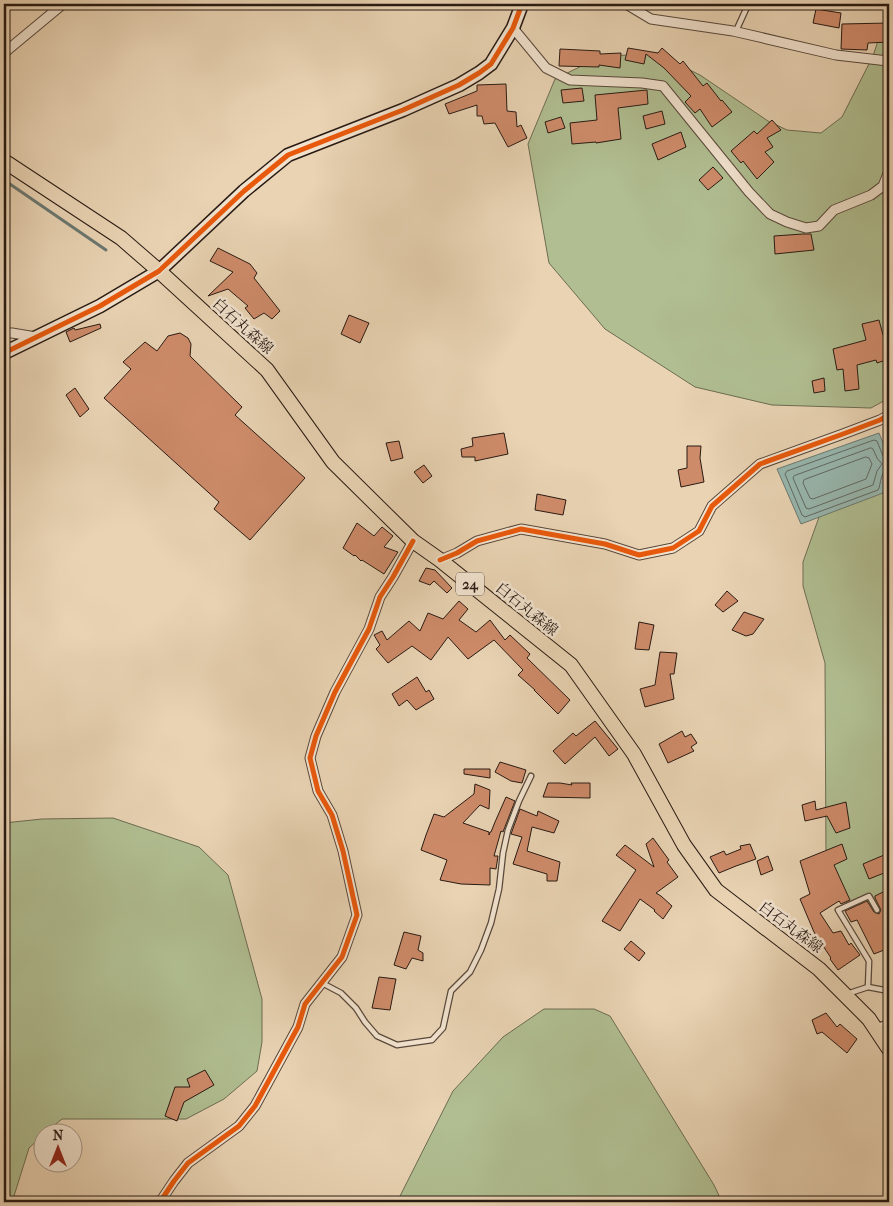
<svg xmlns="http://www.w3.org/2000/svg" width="893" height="1206" font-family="'IM FELL French Canon','Noto Serif JP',serif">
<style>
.green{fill:#b0be91;stroke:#6c6c52}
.water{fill:#97b7af;stroke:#6b7871}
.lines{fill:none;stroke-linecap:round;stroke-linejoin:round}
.shore{stroke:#606861;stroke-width:1}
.stream{stroke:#6b7871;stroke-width:3}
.building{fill:#ce8b6a;stroke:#281a13}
.lane-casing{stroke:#58483b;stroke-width:7}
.street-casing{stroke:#58483b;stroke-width:11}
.secondary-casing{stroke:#281a13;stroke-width:15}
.primary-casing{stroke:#281a13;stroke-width:16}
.lane{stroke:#f1e2ce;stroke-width:4.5}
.street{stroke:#f1e2ce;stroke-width:9}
.secondary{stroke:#f1e2ce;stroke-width:12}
.primary{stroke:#e9d3b3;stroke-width:14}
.cycleway-casing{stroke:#f1e2ce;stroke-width:8}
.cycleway{stroke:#e8590c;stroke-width:5}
.labels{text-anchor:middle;stroke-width:5;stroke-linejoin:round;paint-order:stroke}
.shield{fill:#f1e2ce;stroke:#64564b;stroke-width:1}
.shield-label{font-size:14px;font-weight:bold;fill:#281a13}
.street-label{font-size:15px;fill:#281a13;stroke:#f1e2ce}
</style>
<rect width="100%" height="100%" fill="#e9d3b3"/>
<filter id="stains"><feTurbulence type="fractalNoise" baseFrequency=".004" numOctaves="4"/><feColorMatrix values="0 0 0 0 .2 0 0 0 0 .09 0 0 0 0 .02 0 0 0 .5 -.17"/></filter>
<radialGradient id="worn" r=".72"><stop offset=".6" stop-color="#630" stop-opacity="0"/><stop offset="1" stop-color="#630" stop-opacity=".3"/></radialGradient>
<g class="green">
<path d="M889,7v391l-18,10 -99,-3 -77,-18 -90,-58 -56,-66 -21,-119 27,-65 47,-23 55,-2 43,21 68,46 19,9 34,3 21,-16 31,-61z"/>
<path d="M889,467v478l-41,-39 -22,-49 -1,-194 -22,-77v-24l31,-87 18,-6z"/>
<path d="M113,818l86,29 29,28 34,124v43l-5,29 -33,28 -38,20h-124l-17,14 -3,1v2l-13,12 -15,48 2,6h-12v-379l38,-4z"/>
<path d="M544,1009h50l16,7 104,169 8,17h-325l56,-111 50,-54z"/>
</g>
<path class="water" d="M879,433l10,25v7l-6,28 -82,31 -24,-55z"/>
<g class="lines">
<g class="shore">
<path d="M871,448l2,1 4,9 5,6 -5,7 -4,14 -64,24 -3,-1 -13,-30 1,-2z"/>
<path d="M866,457l3,1 3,6 -6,15 -53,20 -3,-1 -7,-15 1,-3z"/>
<path d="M889,458l-6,-2 -6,-15 -3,-1 -87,31 -2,3 17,41 3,2 73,-27c4,-7 1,-19 11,-20"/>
</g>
<path class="stream" d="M4,180l102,70"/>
</g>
<g class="building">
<path d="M816,9l25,4 -2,15 -26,-5z"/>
<path d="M889,23v19l-21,1 -1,7 -26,-1 1,-25z"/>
<path d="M628,48l30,5 4,-5 18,16 3,-3 20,25 4,-3 14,18 1,-1 10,12 -20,15 -12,-18 -5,4 -10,-11 6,-6 -27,-28 -18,-14 -2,10 -19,-4z"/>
<path d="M560,49l40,2v3l21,-1 -1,15 -21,-3v2l-40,-1z"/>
<path d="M506,84l1,27 9,1 1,15 4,-2 6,13 -19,9 -13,-24 -11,1 -2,-8h-5v-11l-28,9 -4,-10 32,-13v-6z"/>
<path d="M582,88l2,13 -21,2 -2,-13z"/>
<path d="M647,90l1,14 -30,4 3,31 -25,4v-1l-24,2 -2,-21 27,-3 -2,-25z"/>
<path d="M662,111l3,13 -19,5 -3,-13z"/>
<path d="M561,117l4,11 -17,5 -3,-11z"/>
<path d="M772,120l9,10 -14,8 6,9 -8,5 9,10 -17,17 -14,-18 -2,2 -10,-12 23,-20 3,3z"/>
<path d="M681,132l5,15 -28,13 -6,-16z"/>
<path d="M713,167l10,11 -15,12 -9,-10z"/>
<path d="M803,234h8l3,16 -39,4 -1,-18z"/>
<path d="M218,248l32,16 7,9 -3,5 26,33 -8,8 -8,-6 -10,6 -9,-11 3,-2 -20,-17 -20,7 25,-24 -23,-11z"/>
<path d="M349,315l20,8 -9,20 -19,-9z"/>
<path d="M879,320l4,15 6,-2v26l-12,4 -1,-3 -19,5 2,24 -14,2 -2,-22 -6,1 -4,-21 33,-9 -4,-16z"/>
<path d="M100,324l1,4 -31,14 -4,-10 8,-4 1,2z"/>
<path d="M180,333l8,5 3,6 -1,12 52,51 -7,8 70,63 -55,62 -36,-31 5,-7 -115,-104 27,-29 -8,-7 22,-20 12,9 11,-15z"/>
<path d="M824,378l1,13 -11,2 -2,-12z"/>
<path d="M75,388l14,21 -9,8 -14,-22z"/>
<path d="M504,433l4,21 -33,7v-4h-13l-1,-8 12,-3 -1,-8z"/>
<path d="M399,441l4,17 -12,3 -5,-18z"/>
<path d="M687,446h14l-1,12 4,24 -23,5 -3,-17 9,-2z"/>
<path d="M424,465l8,11 -9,7 -9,-11z"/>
<path d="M537,494l29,6 -3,15 -28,-5z"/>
<path d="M357,523l17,13 8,-9 11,9 -9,11 14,5 -14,22 -22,-14 -1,1 -6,-6 -1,1 -11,-8z"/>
<path d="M426,568l9,2 17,18 -5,5 -13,-12 -4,4 -11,-4z"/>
<path d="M727,591l11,10 -15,11 -8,-7z"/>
<path d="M459,601l9,8 -9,11 17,12 14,-12 15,20 5,-5 20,19 -3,4 43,42 -12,14 -24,-24h1l-17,-15 5,-5 -29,-30 -26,19 -20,-22 -17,23 -19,-14 -24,17 -12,-14 4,-4 -6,-10 8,-4 5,9 22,-19 11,10 8,-18 15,6z"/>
<path d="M744,612l20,7 -11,15 -7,2 -14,-6z"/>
<path d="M639,622l15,3 -5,25 -14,-1z"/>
<path d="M660,652l17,1 -3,21h-4l4,25 -29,8 -5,-18 15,-4z"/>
<path d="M417,677l9,15 3,-2 5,9 -18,11 -9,-10 -8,6 -7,-12z"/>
<path d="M595,721l23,28 -9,7 -14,-19 -30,27 -12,-13 20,-18 3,3z"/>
<path d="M682,731l3,6 6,-3 6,9 -6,4 3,4 -26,12 -9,-19z"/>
<path d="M500,762l26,8 -4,13 -11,-2 -16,-9z"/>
<path d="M464,769h26v9l-26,-4z"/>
<path d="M548,783h12l12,2 -1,-2h19v15l-47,-1z"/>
<path d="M475,784l15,6 -1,19 -9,-4 -17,18 26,9v3l1,-3h1l4,-10 11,-25 9,4 -12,31 -2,-1 -7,25h4l-2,13 -6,-1v17l-29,-1 -21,-4 7,-20 -26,-10 5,-15 8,-21 10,3 30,-23z"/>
<path d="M815,801l1,9 30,-8 4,26 -14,5 -9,-17 -22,5 -3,-16z"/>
<path d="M520,809l17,7 1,-5 21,10 -5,12 -22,-6 -5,24 33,11 -3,19h-10v-7l-34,-10 9,-27 -11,-3z"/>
<path d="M653,838l16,22 -2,2 11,15 -22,16 5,3 11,10 -9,13 -9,-8 1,-1 -15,-11 -20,32 -18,-10 34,-51 -20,-15 9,-10 29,22 -8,-23z"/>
<path d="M750,844l6,15 -20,7 -17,7 -9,-16 14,-6 2,4 15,-6 -1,-3z"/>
<path d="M842,844l5,15 -13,6 16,35 -9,4 -2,-3 -19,12 13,20 8,-2 8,14 2,-2 9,12 -22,15 -8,-11 1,-1 -17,-26 -14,-33 10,-5 -10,-33z"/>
<path d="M884,855l5,12v4l-20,8 -6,-15z"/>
<path d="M768,856l5,14 -12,5 -4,-14z"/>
<path d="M889,889v59l-15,6 -17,-34 -6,2 -6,-11 22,-10 7,11 5,2 2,-4 -6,-12v-2z"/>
<path d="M404,932l17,4 -3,14 5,3v8l-11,-3 -6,11 -12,-4z"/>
<path d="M631,941l14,12 -6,8 -15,-12z"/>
<path d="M379,977l17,2 -6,31 -18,-2z"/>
<path d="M826,1013l11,14 3,-3 17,15 -10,14 -25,-21 -5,2 -5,-14z"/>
<path d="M205,1070l9,15 -30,17 -7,19 -12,-5 10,-29h15l-3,-8z"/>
</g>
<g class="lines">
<defs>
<g id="lane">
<path d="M736,31l11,-24v-3"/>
<path d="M322,983l19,10 15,15 9,14 12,14 20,9 35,-5 11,-12 8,-37 19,-19 11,-22 10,-27 8,-34 4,-36 5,-23 11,-29 12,-25"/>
<path d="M868,987l1,-26 -31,-51 31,-14 8,14"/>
<path d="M847,994l21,-7 21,4"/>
<path d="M876,1026l13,-3"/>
</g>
<g id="street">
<path d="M626,4l25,15 82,12 103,24 52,6 1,2"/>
<path d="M513,28l33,40 24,12 72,3 21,3 86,106 21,22 17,8 19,6 13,-2 15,-16 37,-15 12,-9 6,-15"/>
<path d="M4,53l59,-49"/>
<path d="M4,333h8l24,4"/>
<path d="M440,560l17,-7 20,-12 44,-12 84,15 34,11 34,-7 26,-17 13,-25 48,-42 83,-30 37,-14 9,-5"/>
<path d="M160,1202l14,-21 14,-18 51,-37 16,-20 43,-79 7,-23 37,-47 15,-42 -14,-64 -11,-36 -14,-24 -8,-33 6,-22 19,-44 34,-63 11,-32 13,-20 20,-36"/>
</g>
<path id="secondary" d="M4,353l96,-47 59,-35 85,-80 44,-36 115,-45 56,-25 20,-12 12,-9 22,-36 9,-24"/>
<path id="primary" d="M4,161l117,77 38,33 108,99 66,92 80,79 27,19 131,105 63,89 50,91 32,45 103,79 50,50 20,30"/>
</defs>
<use href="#lane" class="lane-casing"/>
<use href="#street" class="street-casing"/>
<use href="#secondary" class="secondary-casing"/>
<use href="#primary" class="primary-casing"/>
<use href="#lane" class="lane"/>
<use href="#street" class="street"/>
<use href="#secondary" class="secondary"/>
<use href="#primary" class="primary"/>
<defs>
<g id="cycleway">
<path d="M4,353l96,-47 59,-35 85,-80 44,-36 115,-45 56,-25 20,-12 12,-9 22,-36 9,-24"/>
<path d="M440,560l17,-7 20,-12 44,-12 84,15 34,11 34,-7 26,-17 13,-25 48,-42 83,-30 37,-14 9,-5"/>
<path d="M160,1202l14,-21 14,-18 51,-37 16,-20 43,-79 7,-23 37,-47 15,-42 -14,-64 -11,-36 -14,-24 -8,-33 6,-22 19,-44 34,-63 11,-32 13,-20 20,-36"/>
</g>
</defs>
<use href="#cycleway" class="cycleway-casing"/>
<use href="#cycleway" class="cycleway"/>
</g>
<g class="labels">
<rect class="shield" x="456" y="572.5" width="28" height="23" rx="4"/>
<g class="shield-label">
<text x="470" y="589">24</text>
</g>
<g class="street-label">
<text transform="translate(243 326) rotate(42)" y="5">白石丸森線</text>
<text transform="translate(527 609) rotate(39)" y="5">白石丸森線</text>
<text transform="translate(791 927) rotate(37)" y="5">白石丸森線</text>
</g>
</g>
<rect width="893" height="1206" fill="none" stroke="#e9d3b3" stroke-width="20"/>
<rect x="5" y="5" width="883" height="1196" fill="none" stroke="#281a13" stroke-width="2.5"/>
<rect x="10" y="10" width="873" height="1186" fill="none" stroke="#281a13"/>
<g transform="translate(58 1148)"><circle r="24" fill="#f1e2ce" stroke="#a19283"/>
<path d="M0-4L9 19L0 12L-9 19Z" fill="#8f2418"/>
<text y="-8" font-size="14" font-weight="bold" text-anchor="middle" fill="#281a13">N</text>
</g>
<rect width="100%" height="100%" filter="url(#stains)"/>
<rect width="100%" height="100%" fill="url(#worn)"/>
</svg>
